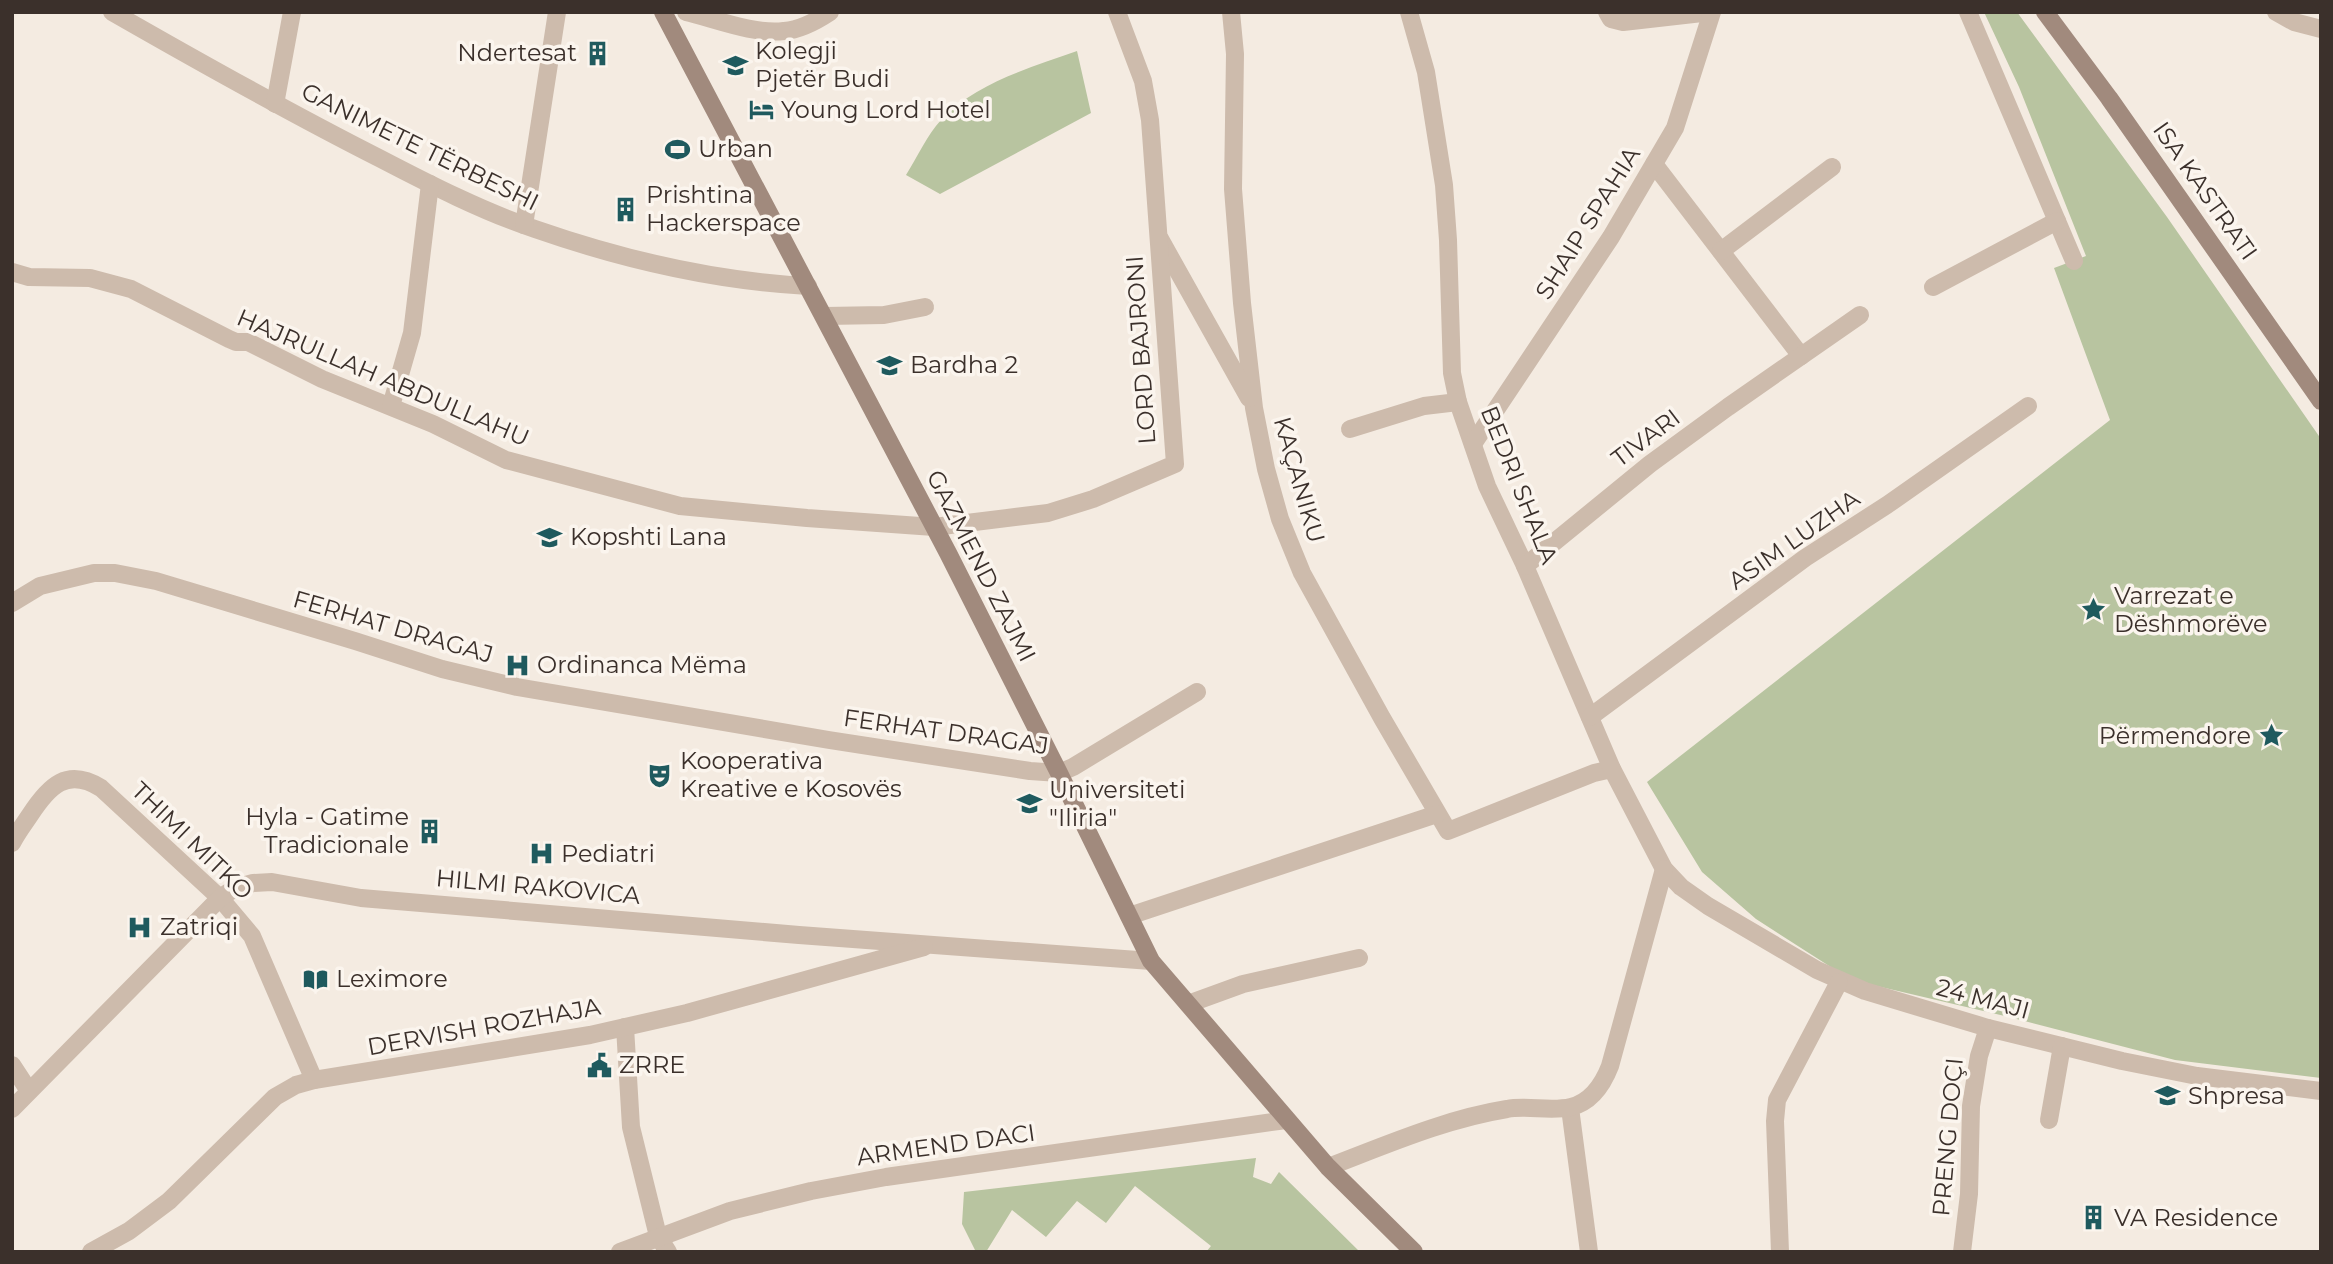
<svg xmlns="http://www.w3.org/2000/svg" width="2333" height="1264" font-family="Montserrat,sans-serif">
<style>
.green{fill:#b8c4a0}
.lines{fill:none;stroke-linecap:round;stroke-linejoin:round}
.street{stroke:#cdbbac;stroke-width:18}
.secondary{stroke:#a18a7d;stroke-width:18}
.labels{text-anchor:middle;stroke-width:7;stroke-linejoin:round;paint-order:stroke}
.poi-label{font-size:24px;fill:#3b302b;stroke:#fbf5ee;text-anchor:start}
.street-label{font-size:24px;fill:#3b302b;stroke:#fbf5ee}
</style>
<rect width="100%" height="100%" fill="#f4ebe1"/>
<g class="green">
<path d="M1984,12h33l150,205 154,222v639l-146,-18 -166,-43 -158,-37 -95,-61 -54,-47 -55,-90 463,-362 -56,-152 32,-12 -67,-169z"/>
<path d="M1077,51l14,62 -151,81 -34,-19c11,-17 21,-40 35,-55 36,-38 89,-52 136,-69z"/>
<path d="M1256,1158l-3,19 18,7 8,-12 81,80h-154l5,-6 -76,-60 -29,37 -29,-22 -31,36 -34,-27 -26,42h-10l-14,-28 2,-32z"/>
</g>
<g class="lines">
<g class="street">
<path d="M112,12c89,51 178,101 269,147 48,25 103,53 154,70 89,31 180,52 273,57"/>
<path d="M686,12c29,7 69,23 98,19 15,-1 34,-11 46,-19"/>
<path d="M1231,12l4,42 -2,135 9,114 12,105 12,61 14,50 22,54 80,145 66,113 146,-58 18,-4"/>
<path d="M1409,12l17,60 18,113 4,55 4,133 6,29 29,84 38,80 87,203 52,100 17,18 27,19 109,64 48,21 123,37 134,33 75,15 124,15"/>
<path d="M1607,12l4,7 12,3 88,-10"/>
<path d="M1968,12l106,249"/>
<path d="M2276,12l18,10 27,7"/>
<path d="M275,104l17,-92"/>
<path d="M1654,164l147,192"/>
<path d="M524,225l33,-213"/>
<path d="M1160,239l89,159"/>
<path d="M1721,251l111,-84"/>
<path d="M12,272l17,5 61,1 41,11 98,50 7,3h12l74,37 111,45 73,36 174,46 127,12 127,9 114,-14 45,-14 82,-35 -25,-344 -7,-39 -26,-69"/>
<path d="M1933,287l124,-66"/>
<path d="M825,316l59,-1 41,-8"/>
<path d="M391,406l21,-73 18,-149"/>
<path d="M1350,429l74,-23 34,-4"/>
<path d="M1473,444l138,-207 64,-109 37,-116"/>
<path d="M1525,566l125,-102 78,-57 132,-92"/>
<path d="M12,603l28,-17 54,-13h21l41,8 199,60 87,28 75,18 312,53 201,31 29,2 14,-6 124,-75"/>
<path d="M1590,717l215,-159 82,-53 141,-99"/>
<path d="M12,843c5,-10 12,-19 18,-28 19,-29 37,-48 71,-27l119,110 32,38 62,144"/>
<path d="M1129,916l308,-102"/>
<path d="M1188,1004l55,-20 116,-26"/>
<path d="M625,1027l6,100 27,109 10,16"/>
<path d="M12,1065l17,26"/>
<path d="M1570,1108l19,144"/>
<path d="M12,1109l208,-211 15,-10 18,-5 19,-1 89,16 438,37 352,26"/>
<path d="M2049,1120l13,-74"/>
<path d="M1328,1167c58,-22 117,-48 179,-58 20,-4 44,3 64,-2 20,-5 32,-23 39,-41l54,-197"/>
<path d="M91,1252l38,-21 40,-30 106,-104 21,-12 18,-5 276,-45 97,-22 237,-66"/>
<path d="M620,1252l110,-41 81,-20 75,-14 400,-57"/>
<path d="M1780,1252l-5,-131 2,-21 62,-118"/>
<path d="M1962,1252l7,-58 2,-88 8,-50 9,-28"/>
</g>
<g class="secondary">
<path d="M663,12l285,541 111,220 92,188 177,206 86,85"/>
<path d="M2045,12l64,86 212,303"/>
</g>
</g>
<defs>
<symbol id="building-bare" viewBox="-9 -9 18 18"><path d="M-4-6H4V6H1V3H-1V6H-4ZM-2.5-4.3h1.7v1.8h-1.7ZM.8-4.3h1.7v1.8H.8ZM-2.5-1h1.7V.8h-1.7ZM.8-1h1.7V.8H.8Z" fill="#1f5a5e" stroke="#fbf5ee" stroke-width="2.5" paint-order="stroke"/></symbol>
<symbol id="university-bare" viewBox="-9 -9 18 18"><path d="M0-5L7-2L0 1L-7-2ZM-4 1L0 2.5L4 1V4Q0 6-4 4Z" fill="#1f5a5e" stroke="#fbf5ee" stroke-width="2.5" paint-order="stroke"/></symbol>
<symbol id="hotel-bare" viewBox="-9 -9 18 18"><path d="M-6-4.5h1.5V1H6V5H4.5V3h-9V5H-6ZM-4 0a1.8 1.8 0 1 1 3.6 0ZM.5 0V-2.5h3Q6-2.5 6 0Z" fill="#1f5a5e" stroke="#fbf5ee" stroke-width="2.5" paint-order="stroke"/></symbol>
<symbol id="stadium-bare" viewBox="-9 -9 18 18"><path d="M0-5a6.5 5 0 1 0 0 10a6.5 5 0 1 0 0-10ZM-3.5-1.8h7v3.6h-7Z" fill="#1f5a5e" stroke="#fbf5ee" stroke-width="2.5" paint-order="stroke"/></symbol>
<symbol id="school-bare" viewBox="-9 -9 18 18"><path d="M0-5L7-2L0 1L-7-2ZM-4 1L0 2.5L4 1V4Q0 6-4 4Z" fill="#1f5a5e" stroke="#fbf5ee" stroke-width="2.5" paint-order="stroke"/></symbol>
<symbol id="sight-bare" viewBox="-9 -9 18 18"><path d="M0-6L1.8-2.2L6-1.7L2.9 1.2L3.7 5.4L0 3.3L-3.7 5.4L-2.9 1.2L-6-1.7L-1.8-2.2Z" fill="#1f5a5e" stroke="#fbf5ee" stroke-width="2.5" paint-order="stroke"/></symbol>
<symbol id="hospital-bare" viewBox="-9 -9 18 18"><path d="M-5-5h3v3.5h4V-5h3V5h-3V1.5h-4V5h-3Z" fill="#1f5a5e" stroke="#fbf5ee" stroke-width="2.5" paint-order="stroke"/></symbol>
<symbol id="theatre-bare" viewBox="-9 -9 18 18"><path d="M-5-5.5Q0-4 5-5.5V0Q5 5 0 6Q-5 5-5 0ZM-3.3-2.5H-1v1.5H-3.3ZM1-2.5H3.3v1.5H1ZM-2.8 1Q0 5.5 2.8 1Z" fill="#1f5a5e" stroke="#fbf5ee" stroke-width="2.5" paint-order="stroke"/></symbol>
<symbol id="library-bare" viewBox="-9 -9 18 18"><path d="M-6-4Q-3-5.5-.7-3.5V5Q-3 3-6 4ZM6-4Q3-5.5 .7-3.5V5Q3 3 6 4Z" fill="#1f5a5e" stroke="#fbf5ee" stroke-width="2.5" paint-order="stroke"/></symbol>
<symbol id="civic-bare" viewBox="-9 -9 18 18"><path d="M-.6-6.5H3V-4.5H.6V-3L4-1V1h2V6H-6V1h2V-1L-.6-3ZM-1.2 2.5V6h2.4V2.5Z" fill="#1f5a5e" stroke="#fbf5ee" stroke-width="2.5" paint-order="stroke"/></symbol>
</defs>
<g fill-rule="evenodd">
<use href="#building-bare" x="580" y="36" width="35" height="35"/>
<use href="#university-bare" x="718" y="48" width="35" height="35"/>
<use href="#hotel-bare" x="744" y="92" width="35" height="35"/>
<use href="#stadium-bare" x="660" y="132" width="35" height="35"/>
<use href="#building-bare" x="608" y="192" width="35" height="35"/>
<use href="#school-bare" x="872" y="348" width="35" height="35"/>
<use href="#school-bare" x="532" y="520" width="35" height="35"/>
<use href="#sight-bare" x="2076" y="592" width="35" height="35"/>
<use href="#hospital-bare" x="500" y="648" width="35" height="35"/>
<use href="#sight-bare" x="2254" y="718" width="35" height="35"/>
<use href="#theatre-bare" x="642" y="758" width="35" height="35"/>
<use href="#university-bare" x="1012" y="786" width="35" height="35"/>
<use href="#building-bare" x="412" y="814" width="35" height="35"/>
<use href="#hospital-bare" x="524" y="836" width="35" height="35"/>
<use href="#hospital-bare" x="122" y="910" width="35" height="35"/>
<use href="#library-bare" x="298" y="962" width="35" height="35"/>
<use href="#civic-bare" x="582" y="1048" width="35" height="35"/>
<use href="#school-bare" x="2150" y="1078" width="35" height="35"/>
<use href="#building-bare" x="2076" y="1200" width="35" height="35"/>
</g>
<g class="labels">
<g class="poi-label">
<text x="755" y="59">Kolegji<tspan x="755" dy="28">Pjetër Budi</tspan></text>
<text x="577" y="61" text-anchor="end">Ndertesat</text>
<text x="781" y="118">Young Lord Hotel</text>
<text x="698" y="157">Urban</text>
<text x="646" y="203">Prishtina<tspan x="646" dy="28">Hackerspace</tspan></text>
<text x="910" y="373">Bardha 2</text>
<text x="570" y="545">Kopshti Lana</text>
<text x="2114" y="604">Varrezat e<tspan x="2114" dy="28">Dëshmorëve</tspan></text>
<text x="537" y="673">Ordinanca Mëma</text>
<text x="2251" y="744" text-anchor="end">Përmendore</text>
<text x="680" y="769">Kooperativa<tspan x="680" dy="28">Kreative e Kosovës</tspan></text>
<text x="1049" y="798">Universiteti<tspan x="1049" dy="28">"Iliria"</tspan></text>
<text x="409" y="825" text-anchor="end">Hyla - Gatime<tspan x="409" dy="28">Tradicionale</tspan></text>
<text x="561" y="862">Pediatri</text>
<text x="160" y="935">Zatriqi</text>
<text x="336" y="987">Leximore</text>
<text x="619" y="1073">ZRRE</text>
<text x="2188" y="1104">Shpresa</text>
<text x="2114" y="1226">VA Residence</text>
</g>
<g class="street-label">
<text transform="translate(420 147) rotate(26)" y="8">GANIMETE TËRBESHI</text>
<text transform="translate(2205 191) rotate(55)" y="8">ISA KASTRATI</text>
<text transform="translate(1588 223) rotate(-58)" y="8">SHAIP SPAHIA</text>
<text transform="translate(1141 350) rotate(-94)" y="8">LORD BAJRONI</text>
<text transform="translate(383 378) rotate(23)" y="8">HAJRULLAH ABDULLAHU</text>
<text transform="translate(1646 438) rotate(-37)" y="8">TIVARI</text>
<text transform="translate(1299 480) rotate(74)" y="8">KAÇANIKU</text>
<text transform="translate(1519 485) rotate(68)" y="8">BEDRI SHALA</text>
<text transform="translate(1794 540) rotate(-35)" y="8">ASIM LUZHA</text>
<text transform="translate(981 566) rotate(63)" y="8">GAZMEND ZAJMI</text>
<text transform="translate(393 627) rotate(16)" y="8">FERHAT DRAGAJ</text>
<text transform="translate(946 732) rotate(8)" y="8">FERHAT DRAGAJ</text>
<text transform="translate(192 841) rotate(44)" y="8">THIMI MITKO</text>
<text transform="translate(538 887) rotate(5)" y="8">HILMI RAKOVICA</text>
<text transform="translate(1983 999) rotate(15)" y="8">24 MAJI</text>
<text transform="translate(484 1027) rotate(-10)" y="8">DERVISH ROZHAJA</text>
<text transform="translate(1948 1137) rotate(-85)" y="8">PRENG DOÇI</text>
<text transform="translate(946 1145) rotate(-8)" y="8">ARMEND DACI</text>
</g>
</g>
<rect width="2333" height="1264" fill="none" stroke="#3b302b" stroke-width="28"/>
</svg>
